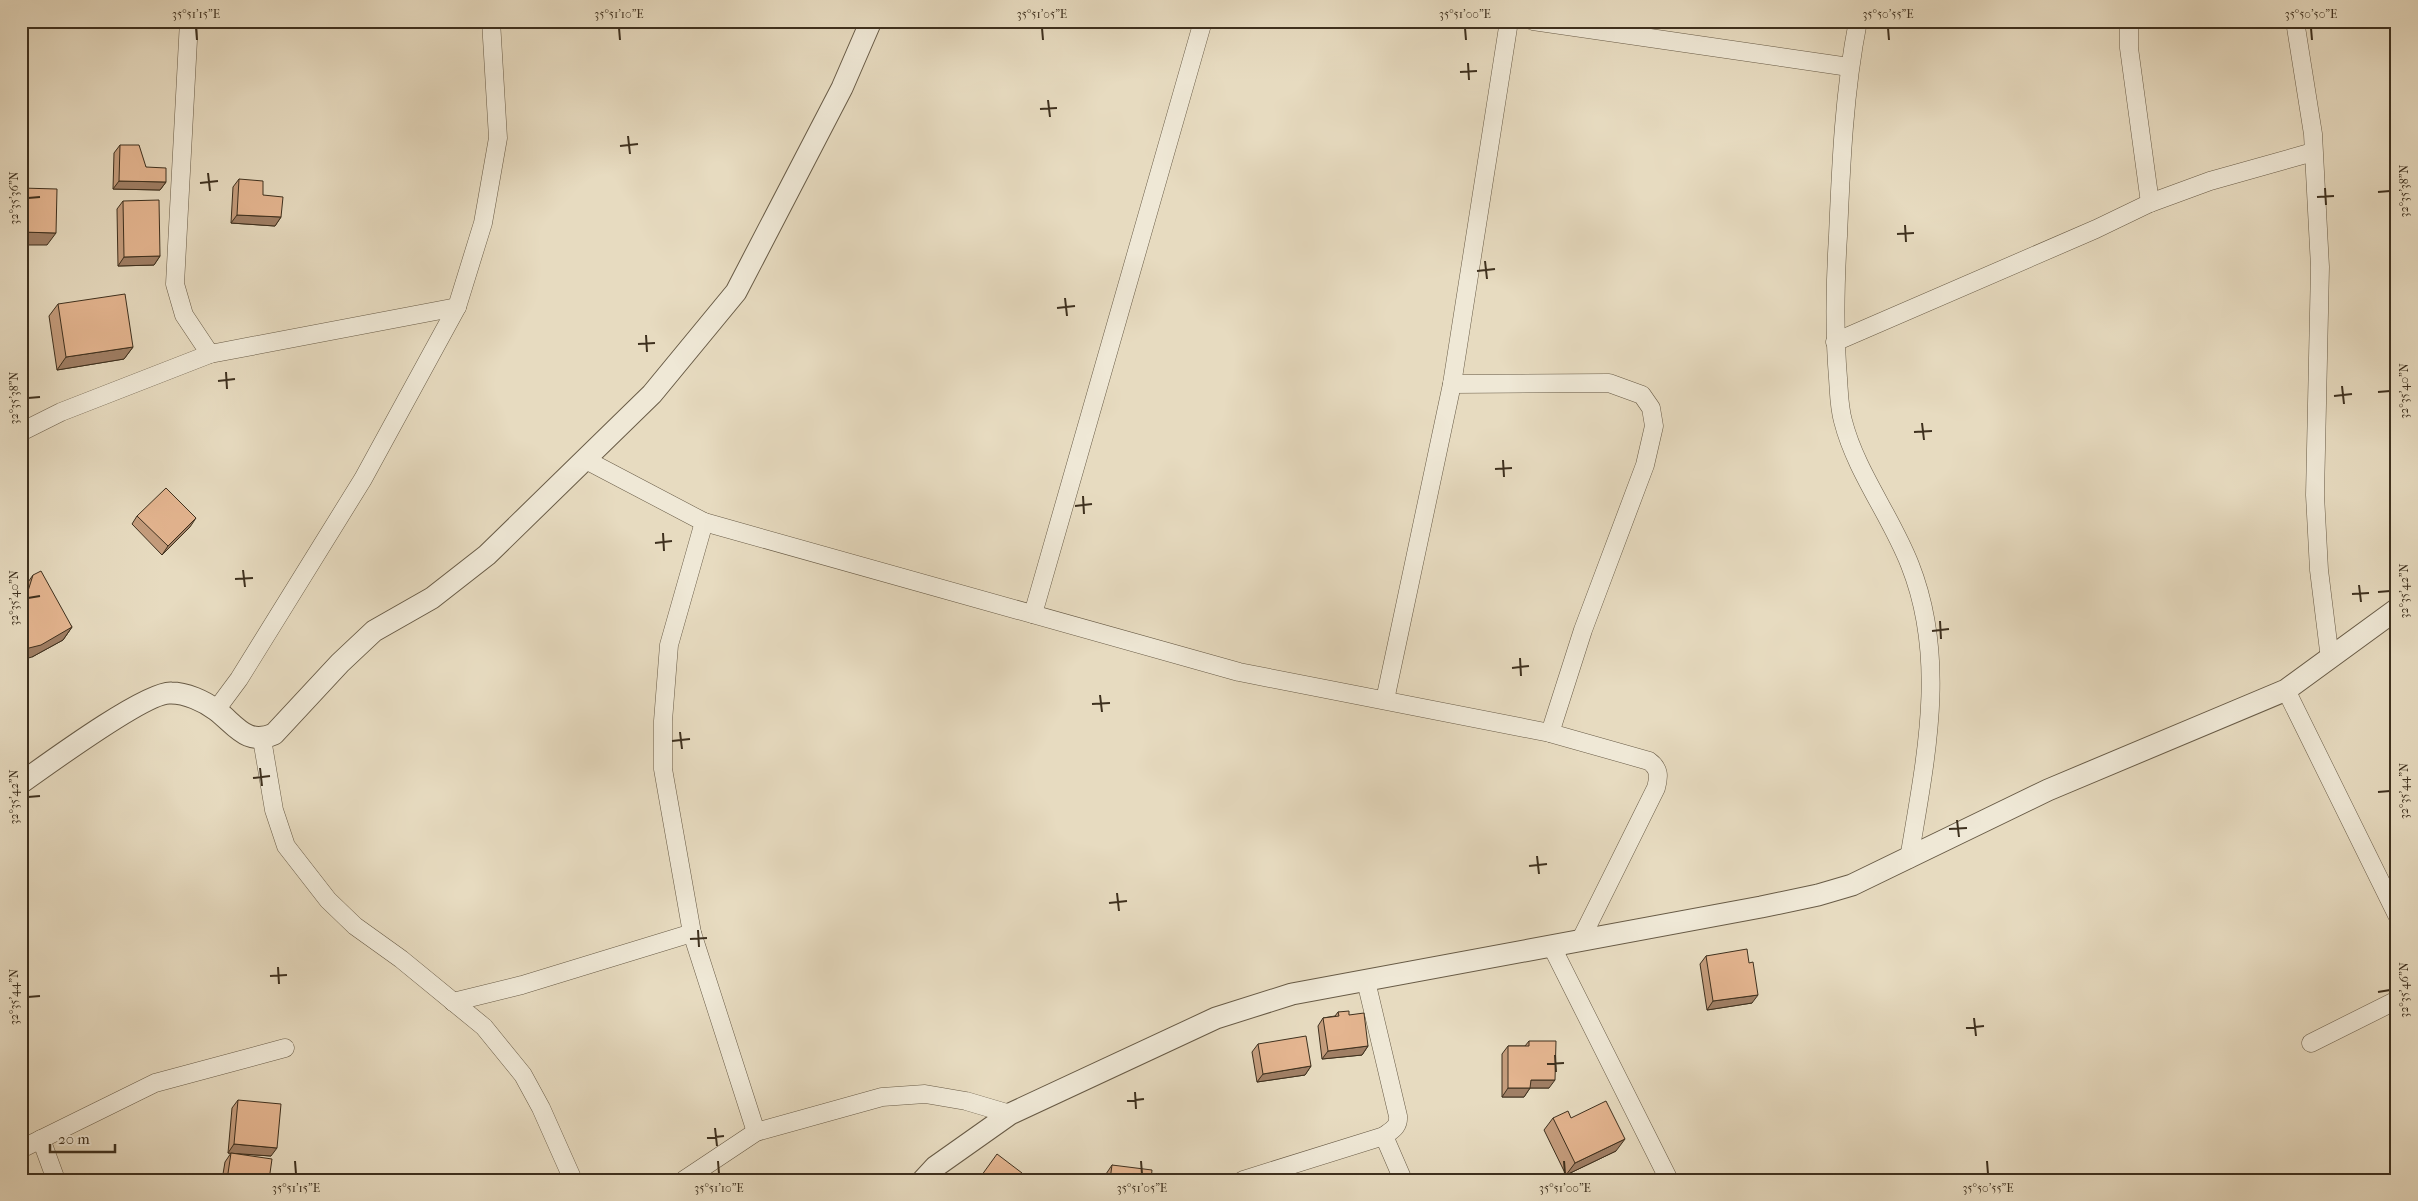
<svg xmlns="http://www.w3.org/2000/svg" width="2418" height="1201" font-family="'IM FELL French Canon',serif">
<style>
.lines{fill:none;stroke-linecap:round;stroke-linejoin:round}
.minor-casing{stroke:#685b46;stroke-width:19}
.tertiary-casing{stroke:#685b46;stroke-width:23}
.minor{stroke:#efe8d6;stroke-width:18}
.tertiary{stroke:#efe8d6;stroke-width:21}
.wall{fill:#c49c7c;stroke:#3e301e}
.shaded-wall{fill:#a07f65;stroke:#3e301e}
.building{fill:#e4b590;stroke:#3e301e}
.ticks{fill:none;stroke:#3e301e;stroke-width:2}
.neatline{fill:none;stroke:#3e301e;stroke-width:2}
.ticks-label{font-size:12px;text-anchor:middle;fill:#3e301e}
</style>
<rect width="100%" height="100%" fill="#e7dbc0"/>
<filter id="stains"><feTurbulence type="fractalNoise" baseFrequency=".004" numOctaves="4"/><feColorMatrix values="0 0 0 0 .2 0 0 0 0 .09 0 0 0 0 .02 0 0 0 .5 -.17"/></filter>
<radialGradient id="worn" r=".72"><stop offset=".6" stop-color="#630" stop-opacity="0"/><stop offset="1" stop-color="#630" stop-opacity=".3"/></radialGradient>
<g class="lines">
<defs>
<g id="minor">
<path d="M189,21l-14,263 9,31 26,39 247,-47"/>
<path d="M1533,21l316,46"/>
<path d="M1858,21c-14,71 -17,143 -20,215 -3,48 -4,94 0,142 1,14 1,29 5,43 13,51 48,95 67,144 38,96 15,196 -1,294"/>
<path d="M2129,21v27l21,155"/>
<path d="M2295,21l18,113 7,133 -5,228 4,75 11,89"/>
<path d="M1835,342l261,-113 54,-26 60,-22 103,-29"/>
<path d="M1452,384l157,-1 33,12 9,13 3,18 -9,39 -62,165 -33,103"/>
<path d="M21,432l40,-20 149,-58"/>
<path d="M586,460l118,62 535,150 311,61 99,28c11,8 10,16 7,27l-76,153"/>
<path d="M704,522l-35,123 -6,76v48l29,164 64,199"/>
<path d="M1033,614l170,-593"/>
<path d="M2286,690l111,225"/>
<path d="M1385,700l67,-316 57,-363"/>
<path d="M216,710l23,-31 124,-200 94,-172 26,-84 15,-85 -7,-117"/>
<path d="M262,739l12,71 12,36 42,54 27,26 46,33 83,68 39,48 18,33 32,72"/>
<path d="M1552,947l117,233"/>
<path d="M453,1002l69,-17 170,-52"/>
<path d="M2311,1043l86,-43"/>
<path d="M1384,1136l19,44"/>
<path d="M41,1139l15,41"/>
<path d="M21,1149l134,-66 130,-35"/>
<path d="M684,1180l72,-48 126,-35 43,-3 41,7 44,13"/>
<path d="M1243,1180l141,-44c8,-6 15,-9 14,-20l-32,-135"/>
</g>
<g id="tertiary">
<path d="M21,783c24,-17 126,-92 150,-90 15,0 33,8 45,17 20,15 30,36 58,24l66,-71 34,-32 58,-33 55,-43 165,-161 84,-102 106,-204 29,-67"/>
<path d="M923,1180l12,-13 75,-53 206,-96 76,-24 469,-87 57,-12 34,-10 196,-95 238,-100 111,-81"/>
</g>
</defs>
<use href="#minor" class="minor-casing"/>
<use href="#tertiary" class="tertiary-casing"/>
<use href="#minor" class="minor"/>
<use href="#tertiary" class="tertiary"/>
</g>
<g class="wall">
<path d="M120,145l26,22 20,15 -6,8 -47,-1 1,-36z"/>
<path d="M239,179l24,16 18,22 -6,9 -44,-3 2,-36z"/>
<path d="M123,201l37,55 -6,9 -36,1 -1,-57z"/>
<path d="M58,304l75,43 -9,12 -67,11 -8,-54z"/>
<path d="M137,516l53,11 -28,28 -30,-31z"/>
<path d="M33,575l39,52 -9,13 -31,17 -10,-62 2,-7z"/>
<path d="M1706,956l43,7 3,40 -45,7 -7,-46z"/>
<path d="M1338,1012l11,3 19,31 -6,9 -40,4 -4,-33 5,-8 12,-2z"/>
<path d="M1529,1041l20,47h-19l-6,9h-22v-43l6,-8h17z"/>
<path d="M1258,1044l53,22 -6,9 -48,7 -5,-30z"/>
<path d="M238,1100l33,56 -43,-3 4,-45z"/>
<path d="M1553,1118l63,33 -50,24 -22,-45z"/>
<path d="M231,1153l38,27h-47l3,-18z"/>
<path d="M1112,1165l39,15h-46l1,-6z"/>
</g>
<g class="shaded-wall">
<path d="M119,181l47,1 -6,8 -47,-1z"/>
<path d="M237,215l44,2 -6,9 -44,-3z"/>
<path d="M21,232l35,1 -9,12h-26z"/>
<path d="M160,256l-6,9 -36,1 6,-9z"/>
<path d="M133,347l-9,12 -67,11 9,-13z"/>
<path d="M196,518l-6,9 -28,28 6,-9z"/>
<path d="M72,627l-9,13 -31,17 -11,3v-10z"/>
<path d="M1758,995l-6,8 -45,7 6,-9z"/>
<path d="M1368,1046l-6,9 -40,4 6,-8z"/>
<path d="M1311,1066l-6,9 -48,7 6,-8z"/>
<path d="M1531,1080h24l-6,8h-24z"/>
<path d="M1508,1088h22l-6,9h-22z"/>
<path d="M1625,1139l-9,12 -50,24 9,-12z"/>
<path d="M234,1144l43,4 -6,8 -43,-3z"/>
</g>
<g class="building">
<path d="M120,145h19l7,22 20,1v14l-47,-1z"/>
<path d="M239,179l24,2v14l20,2 -2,20 -44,-2z"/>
<path d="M21,188l36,1 -1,44 -35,-1z"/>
<path d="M159,200l1,56 -36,1 -1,-56z"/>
<path d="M125,294l8,53 -67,10 -8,-53z"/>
<path d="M166,488l30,30 -28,28 -31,-30z"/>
<path d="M41,571l31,56 -31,18 -20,5v-55l7,-4 5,-16z"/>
<path d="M1747,949l2,14 4,-1 5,33 -45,6 -7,-45z"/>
<path d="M1349,1011v4l15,-2 4,33 -40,5 -5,-33 16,-2 -1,-4z"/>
<path d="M1306,1036l5,30 -48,8 -5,-30z"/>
<path d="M1529,1041h27l-1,39h-24l-1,8h-22v-42h21z"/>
<path d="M238,1100l43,4 -4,44 -43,-4z"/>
<path d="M1606,1101l19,38 -50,24 -22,-45 15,-7 3,7z"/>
<path d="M231,1153l41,6 -3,21h-42z"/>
<path d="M997,1154l25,19 -5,7 -38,-1z"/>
<path d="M1112,1165l40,5 -1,10h-41z"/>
</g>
<path class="ticks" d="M196,28l1,12M619,28l1,12M1042,28l1,12M1465,28l1,12M1888,28l1,12M2311,28l1,12M1468,63l1,17M1460,72l17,-1M1048,100l2,17M1040,109l17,-1M628,136l2,18M620,146l18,-2M208,173l2,18M200,183l18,-2M2325,188l1,17M2378,192l12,-1M2317,197l17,-1M28,198l12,-1M1905,225l1,17M1897,234l17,-1M1485,261l2,18M1477,271l18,-2M1065,298l2,18M1057,308l18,-2M646,335l1,17M638,344l17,-1M226,372l1,17M218,381l17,-2M2342,386l2,18M2378,392l12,-1M2334,396l18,-2M28,398l12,-1M1922,423l2,17M1914,432l18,-1M1503,460l1,17M1495,469l17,-1M1083,496l1,18M1075,506l17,-2M663,533l1,18M655,543l17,-2M243,570l2,17M235,579l18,-1M2359,585l2,17M2378,592l12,-1M2352,594l17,-1M28,598l12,-2M1940,621l1,18M1932,631l17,-2M1520,658l1,18M1512,668l17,-2M1100,695l2,17M1092,704l18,-1M680,732l2,17M672,741l18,-2M260,768l2,18M253,778l17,-2M2378,792l12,-1M28,797l12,-1M1957,820l2,17M1949,829l18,-1M1537,856l2,18M1529,866l18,-2M1117,893l2,18M1109,903l18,-2M698,930l1,17M690,939l17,-1M278,967l1,17M270,976l17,-1M2378,992l12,-2M28,997l12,-1M1974,1018l2,18M1966,1028l18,-2M1555,1055l1,17M1547,1064l17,-1M1135,1092l1,17M1127,1101l17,-2M715,1128l2,18M707,1138l17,-2M295,1161l1,13M718,1161l1,13M1141,1161l1,13M1564,1161l1,13M1987,1161l1,13"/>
<rect width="2418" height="1201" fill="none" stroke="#e7dbc0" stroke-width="55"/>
<path d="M50 1144v8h65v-8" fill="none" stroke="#3e301e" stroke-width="2.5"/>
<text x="58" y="1144" font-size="15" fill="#3e301e" stroke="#efe8d6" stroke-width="4" paint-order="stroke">20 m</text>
<rect x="28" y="28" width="2362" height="1146" class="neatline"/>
<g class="ticks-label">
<text x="196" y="18">35°51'15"E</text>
<text x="619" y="18">35°51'10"E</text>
<text x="1042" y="18">35°51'05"E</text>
<text x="1465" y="18">35°51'00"E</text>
<text x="1888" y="18">35°50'55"E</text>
<text x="2311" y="18">35°50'50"E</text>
<text transform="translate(2404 191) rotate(-90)" y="4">32°35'38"N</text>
<text transform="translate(14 198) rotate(-90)" y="4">32°35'36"N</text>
<text transform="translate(2404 391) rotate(-90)" y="4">32°35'40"N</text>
<text transform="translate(14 398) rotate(-90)" y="4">32°35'38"N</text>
<text transform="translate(2404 591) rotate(-90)" y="4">32°35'42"N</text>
<text transform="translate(14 598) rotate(-90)" y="4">32°35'40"N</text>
<text transform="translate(2404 791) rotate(-90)" y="4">32°35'44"N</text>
<text transform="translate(14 797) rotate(-90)" y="4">32°35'42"N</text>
<text transform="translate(2404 990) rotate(-90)" y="4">32°35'46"N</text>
<text transform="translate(14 997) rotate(-90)" y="4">32°35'44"N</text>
<text x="296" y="1192">35°51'15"E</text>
<text x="719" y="1192">35°51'10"E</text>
<text x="1142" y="1192">35°51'05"E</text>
<text x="1565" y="1192">35°51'00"E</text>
<text x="1988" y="1192">35°50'55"E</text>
</g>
<rect width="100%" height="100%" filter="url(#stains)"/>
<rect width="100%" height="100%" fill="url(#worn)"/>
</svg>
